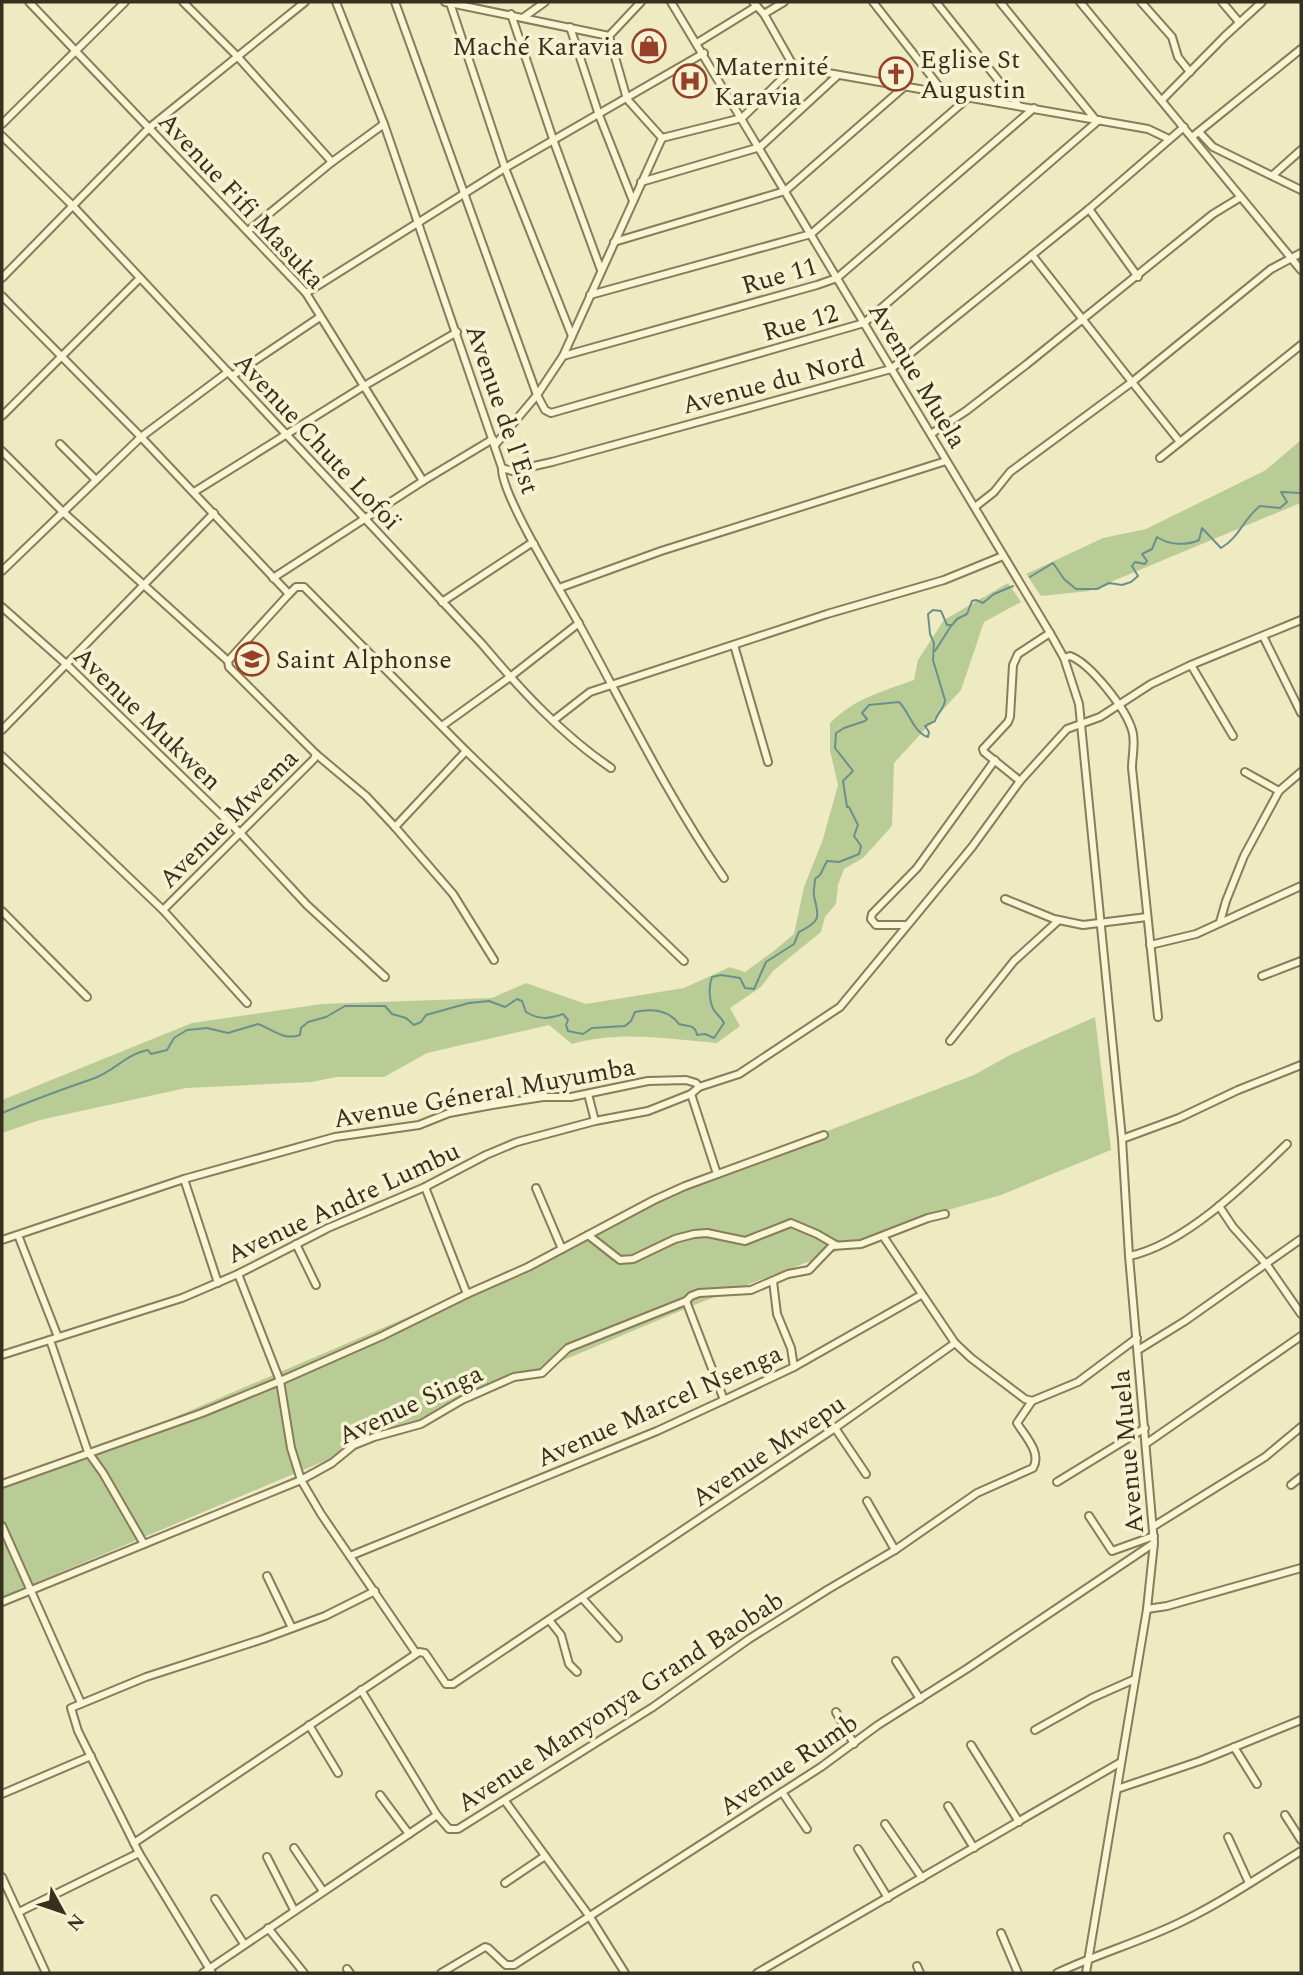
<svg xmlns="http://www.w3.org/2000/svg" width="1303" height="1975" font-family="Spectral,serif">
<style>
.green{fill:#bacc96}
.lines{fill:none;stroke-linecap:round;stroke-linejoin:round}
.stream{stroke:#6b8f8d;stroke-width:2}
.minor-casing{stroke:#887c59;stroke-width:10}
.minor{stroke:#f9f6d5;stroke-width:6}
.labels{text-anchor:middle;stroke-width:7;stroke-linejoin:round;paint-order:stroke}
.poi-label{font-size:26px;fill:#38301e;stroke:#f5f3d2;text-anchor:start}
.street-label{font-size:26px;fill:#38301e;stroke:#f5f3d2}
</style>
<rect width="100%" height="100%" fill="#eeeac2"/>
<g class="green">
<path d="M1301,440v63l-3,1 -209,87 -48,5 -15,-22 77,-36 43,-9 120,-59z"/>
<path d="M1008,583l13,19 -37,20 -23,68 -67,73 -2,63 -29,32 -19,11 -6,16 -2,19 -11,13 -4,15 -48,39 -12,16 -31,21 10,18 -23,17c-48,-4 -98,-13 -145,1l-23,-19 -122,28 -43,24h-48l-24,5 -126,6 -146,32 -38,13v-33l190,-77 130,-19 170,-6 34,-15 60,21 98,-16 46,-21 15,5 30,-22 19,-16 10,-47 19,-48 15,-54 -8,-34v-28c27,-26 49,-30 84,-43l4,-20 26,-40z"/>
<path d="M1095,1017l16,133 -110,45 -60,17 -242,91 -697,294v-110l157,-63 312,-134 220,-107 283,-108 36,-20z"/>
</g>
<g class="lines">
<g class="stream">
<path d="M1030,577l23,-14 11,16 12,10h21l12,-6 13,2 9,-3 7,-6 -6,-10 3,-4 10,2 2,-3 -5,-7 10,-5 5,-12c12,8 29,9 42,3l3,-12 19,20c18,-10 23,-30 39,-42l20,2 7,-6 -6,-10 20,1"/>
<path d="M935,651l16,-25"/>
<path d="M2,1113c31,-13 61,-24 93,-35 19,-7 33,-25 53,-28l3,4 16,-4 7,-12 13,-8 20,-2 21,5 30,-9c14,5 26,17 42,11l1,-7 7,-6 18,-5 19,-11h40l7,8 14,4 8,7 7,-3 5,-7 43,-12 20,-2 16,6 12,-8 5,2 4,11c13,8 23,7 37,2l5,6 -2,5 2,6 15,3 9,-6 33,-2 6,-5 4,-9c16,-4 34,-2 44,12 9,3 16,0 18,11l8,-1 9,4 10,-15c-2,-4 -5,-7 -8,-10 -7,-8 -8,-26 -4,-36l9,-2 19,3 5,10 9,1 12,-27 28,-18 5,-12c22,-11 20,-14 15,-36 -1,-6 1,-11 1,-17l5,-4 7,-14 12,1 20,-8 2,-8 -7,-10 4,-11 -9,-18h-2l-4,-26 10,-10 -18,-23 1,-15 8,-5 21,-7 2,-2 -5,-6 7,-8 30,-3c11,11 14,30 29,35l1,-5 -4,-6 10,-5c2,-8 10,-13 10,-21l-12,-40 1,-17 -4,-9 -2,-20 5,-4 8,1 6,14h5l5,-6 10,-5 5,-13 4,-1 7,3 11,-9 19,-8"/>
</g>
<defs>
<g id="minor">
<path d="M29,2l277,291 117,188"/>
<path d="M183,2l54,54 95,106"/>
<path d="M336,2l48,122 118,344c-2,25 62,128 77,156 47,86 89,173 145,254"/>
<path d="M395,2l142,393 8,15 6,3 313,-90 235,-203"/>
<path d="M445,2l164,34"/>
<path d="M452,2l-2,1 55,165 67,168"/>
<path d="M641,2l-32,34 18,63 35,39 80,-20 52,-51 -30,-53 -11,-12"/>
<path d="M671,2l379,631 14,25 15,46 43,435 7,117 25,287 -7,66 -61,364"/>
<path d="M873,2l72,92"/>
<path d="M936,2l82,103"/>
<path d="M1000,2l95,117"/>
<path d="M1080,2l221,268"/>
<path d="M1141,2l31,35 6,20 12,15"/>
<path d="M1222,2l17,20"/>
<path d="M511,14l43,128 47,128"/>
<path d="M764,14l20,-12"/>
<path d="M524,17l21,-15"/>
<path d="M570,27l29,88 34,86"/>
<path d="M697,43l60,-37"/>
<path d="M794,67l354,62 21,10"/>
<path d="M1162,100l63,-64 37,-34"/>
<path d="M2,124l123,-122"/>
<path d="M1199,132l14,15 88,43"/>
<path d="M2,136l71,70 409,438c38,45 80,91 129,124"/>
<path d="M1192,137l109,-88"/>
<path d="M1273,175l28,-25"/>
<path d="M641,182l119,-35 77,-71"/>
<path d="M1089,209l49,68"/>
<path d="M248,231l84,-69 52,-38"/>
<path d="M614,242l171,-51 119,-104"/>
<path d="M2,278l147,-150 156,-126"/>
<path d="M306,293l199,-125 199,-115"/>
<path d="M590,295l221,-61 157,-136"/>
<path d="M2,296l139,141 148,157"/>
<path d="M563,356l254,-71 20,-7 197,-170"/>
<path d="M232,376l88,-59"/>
<path d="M2,416l138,-138"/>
<path d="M931,434l35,-23 61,-47 186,-150 28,-17"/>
<path d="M1180,442l-48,-60 139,-113 30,-16"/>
<path d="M60,444l36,36"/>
<path d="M495,445l42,-50 26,-39 99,-218"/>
<path d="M2,451l61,61 165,149 1,6 87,87 50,42 29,31 58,67 41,66"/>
<path d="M1160,458l141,-113"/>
<path d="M502,468l10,3 40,-9 339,-93 198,-160 95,-82"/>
<path d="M194,492l170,-106 93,-54"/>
<path d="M975,507l19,-15 16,-20 122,-90 -100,-127"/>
<path d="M2,571l139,-134 87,-65"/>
<path d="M273,578l150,-97 70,-42"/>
<path d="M559,588l102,-37 285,-90"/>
<path d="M442,602l88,-58h4"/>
<path d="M2,607l63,56 176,171 66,71 78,72"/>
<path d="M1263,636l38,77"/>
<path d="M734,645l34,117"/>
<path d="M1064,658l6,-2c20,7 56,53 62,74 4,11 0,26 0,38l26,249"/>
<path d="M228,661l61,-67 7,-7h8l162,164 218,210"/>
<path d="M1191,665l42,71"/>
<path d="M554,720l36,-28 237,-78 117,-34 59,-24"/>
<path d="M442,726l68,-49 69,-54"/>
<path d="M2,730l212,-217"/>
<path d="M2,756l161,154 84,93"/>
<path d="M1245,772l34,19"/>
<path d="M1020,781l-36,-29 -1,-3 25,-27 2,-5 3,-52 5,-11 32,-21"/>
<path d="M395,827l71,-76"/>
<path d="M1005,899l49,20 29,6 64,-8"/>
<path d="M163,910l151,-151 2,-5"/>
<path d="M2,911l85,86"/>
<path d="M1220,922l6,-21 18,-45 35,-65 22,-19"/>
<path d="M906,925h-30l-5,-6 1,-5 45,-46 78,-108"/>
<path d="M1150,945l46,-11 105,-48"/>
<path d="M1262,976l39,-15"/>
<path d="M950,1041l64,-80 45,-41"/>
<path d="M588,1094l7,27"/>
<path d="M691,1094l26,80"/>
<path d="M1122,1139l57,-21 59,-28 63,-25"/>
<path d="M184,1179l34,104"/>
<path d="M425,1187l42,107"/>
<path d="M536,1188l26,61"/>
<path d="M1219,1206l14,21 34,38 34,49"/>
<path d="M18,1235l40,102"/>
<path d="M588,1235l32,25 13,-1 42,-20 19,-5 13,-1 38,8 46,-18 26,11 19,11"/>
<path d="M883,1236l72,107 16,15 54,41 7,2 46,-19 59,-44"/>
<path d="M2,1240l182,-61 151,-42 84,-12 30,-12 43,-8 51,-8h28l77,-16 38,-1 10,3 3,4 40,-13 101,-67 132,-160 48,-66 47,-52 33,-12 51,-33 40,-19 110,-45"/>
<path d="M296,1244l20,41"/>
<path d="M1129,1256c55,-11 119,-74 158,-112"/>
<path d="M238,1274l42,107 11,67 10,32 20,34 95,139"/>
<path d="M773,1281l4,33 14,34 3,19"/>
<path d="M686,1301l38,99"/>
<path d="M50,1340l38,112 15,21 41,71"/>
<path d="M1138,1350l47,-29 116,-82"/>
<path d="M2,1355l180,-57 56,-24 90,-46 97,-41 61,-32 31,-13 78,-21 53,-10 43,-17 8,-7"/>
<path d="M835,1428l31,46"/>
<path d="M1147,1443l154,-107"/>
<path d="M1057,1482l88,-54"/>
<path d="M2,1484l200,-71 78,-32 102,-45 85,-42 61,-27 126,-67 31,-14 139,-51"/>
<path d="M1291,1485l10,-8"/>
<path d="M867,1501l28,49"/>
<path d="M1089,1516l23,35 42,-15"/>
<path d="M2,1526l79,177"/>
<path d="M1154,1526l111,-69 36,-30"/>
<path d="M350,1556l307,-125 67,-31 70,-33 127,-72"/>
<path d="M267,1576l25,52"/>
<path d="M582,1598l36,40"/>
<path d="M2,1602l299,-122 31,-17 22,-18 20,-8 47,-13 41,-24 52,-23 28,-4 26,-25 118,-47 5,-5 8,-3 52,-3 37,-16 21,-4 23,-24 29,-2 67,-26 17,-4"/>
<path d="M1147,1609l20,-3 134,-38"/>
<path d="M549,1620l12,15 8,29 8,8"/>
<path d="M896,1661l24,38"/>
<path d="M361,1690l76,125 12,14h9l195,-122 96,-68 78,-49 68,-40 82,-57 56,-25c9,-15 -8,-32 -16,-45l15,-22"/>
<path d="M836,1712l18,32"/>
<path d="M309,1725l29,48"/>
<path d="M1035,1730l57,-32 43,-19"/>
<path d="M971,1745l48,77"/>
<path d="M1234,1747l23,37"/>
<path d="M1117,1789l83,-28 101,-41"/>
<path d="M782,1792l25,37"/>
<path d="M2,1794l89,-38"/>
<path d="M380,1795l29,39"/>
<path d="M505,1801l85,116 35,56"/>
<path d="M948,1806l26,42"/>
<path d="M1285,1815l16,25"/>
<path d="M885,1824l37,54"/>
<path d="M1228,1837l21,46"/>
<path d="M134,1843l285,-191 6,1 21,31h7l382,-256 120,-85"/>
<path d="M294,1848l29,43"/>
<path d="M858,1849l30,49"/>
<path d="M267,1857l27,53"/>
<path d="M2,1877l44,96"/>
<path d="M505,1883l40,-27"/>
<path d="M215,1899l29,45"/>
<path d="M19,1912l120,-59"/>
<path d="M268,1928l36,45"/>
<path d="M1001,1933l17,40"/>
<path d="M917,1966l3,7"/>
<path d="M347,1969l3,4"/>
<path d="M203,1973l234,-158"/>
<path d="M212,1973l-73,-120 -61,-122 -7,-23 75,-31 117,-38 62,-23 50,-25"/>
<path d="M441,1973l44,-26 3,1 18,17h8l307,-198 57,-42 90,-57 186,-125"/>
<path d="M757,1973l364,-211"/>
<path d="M1057,1973c40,-19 83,-31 124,-51 42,-20 81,-47 120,-71"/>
</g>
</defs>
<use href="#minor" class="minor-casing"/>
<use href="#minor" class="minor"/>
</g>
<defs>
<symbol id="shop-ring" viewBox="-11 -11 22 22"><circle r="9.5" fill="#f5f3d2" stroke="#974029" stroke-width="1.5"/><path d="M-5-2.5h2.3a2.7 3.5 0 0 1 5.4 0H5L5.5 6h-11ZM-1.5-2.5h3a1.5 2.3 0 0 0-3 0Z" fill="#974029"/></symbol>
<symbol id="church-ring" viewBox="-11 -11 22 22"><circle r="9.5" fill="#f5f3d2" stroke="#974029" stroke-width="1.5"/><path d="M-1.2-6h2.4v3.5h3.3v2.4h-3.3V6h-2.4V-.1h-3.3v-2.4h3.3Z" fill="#974029"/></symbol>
<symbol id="hospital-ring" viewBox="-11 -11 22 22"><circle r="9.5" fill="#f5f3d2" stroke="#974029" stroke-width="1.5"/><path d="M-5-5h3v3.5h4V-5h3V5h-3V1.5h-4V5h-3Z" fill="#974029"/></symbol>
<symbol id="school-ring" viewBox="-11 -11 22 22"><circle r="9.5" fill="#f5f3d2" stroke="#974029" stroke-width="1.5"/><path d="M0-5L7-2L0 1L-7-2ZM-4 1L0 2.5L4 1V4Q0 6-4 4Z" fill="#974029"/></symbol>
</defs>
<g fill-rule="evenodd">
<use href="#shop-ring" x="630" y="27" width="38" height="38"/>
<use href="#church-ring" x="877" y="55" width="38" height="38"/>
<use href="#hospital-ring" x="671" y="62" width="38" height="38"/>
<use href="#school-ring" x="233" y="640" width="38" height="38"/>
</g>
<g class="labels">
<g class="poi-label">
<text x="624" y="55" text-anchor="end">Maché Karavia</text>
<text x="920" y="68">Eglise St<tspan x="920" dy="30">Augustin</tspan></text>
<text x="714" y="75">Maternité<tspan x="714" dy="30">Karavia</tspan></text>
<text x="276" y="668">Saint Alphonse</text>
</g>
<g class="street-label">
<text transform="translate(242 200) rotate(47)" y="9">Avenue Fifi Masuka</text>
<text transform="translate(779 275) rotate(-16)" y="9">Rue 11</text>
<text transform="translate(800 322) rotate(-16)" y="9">Rue 12</text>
<text transform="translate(918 375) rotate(59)" y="9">Avenue Muela</text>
<text transform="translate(773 381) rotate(-15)" y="9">Avenue du Nord</text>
<text transform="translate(503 409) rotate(71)" y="9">Avenue de l'Est</text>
<text transform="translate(318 441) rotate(47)" y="9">Avenue Chute Lofoï</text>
<text transform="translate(148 718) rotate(44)" y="9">Avenue Mukwen</text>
<text transform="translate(228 818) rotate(-45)" y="9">Avenue Mwema</text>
<text transform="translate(484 1092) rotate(-10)" y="9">Avenue Géneral Muyumba</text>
<text transform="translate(343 1202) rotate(-25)" y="9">Avenue Andre Lumbu</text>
<text transform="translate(410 1404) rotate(-25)" y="9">Avenue Singa</text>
<text transform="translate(659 1405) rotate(-24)" y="9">Avenue Marcel Nsenga</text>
<text transform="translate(768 1450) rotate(-34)" y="9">Avenue Mwepu</text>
<text transform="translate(1127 1452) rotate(-95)" y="9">Avenue Muela</text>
<text transform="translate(620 1701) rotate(-33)" y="9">Avenue Manyonya Grand Baobab</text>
<text transform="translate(788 1764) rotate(-34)" y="9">Avenue Rumb</text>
</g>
</g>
<rect width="1303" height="1975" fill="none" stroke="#38301e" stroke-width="7"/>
<g transform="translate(63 1912) rotate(130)" stroke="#f5f3d2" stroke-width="5" paint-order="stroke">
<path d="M0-5L12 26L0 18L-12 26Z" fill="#38301e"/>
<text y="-10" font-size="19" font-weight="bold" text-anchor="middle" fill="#38301e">N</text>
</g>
</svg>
